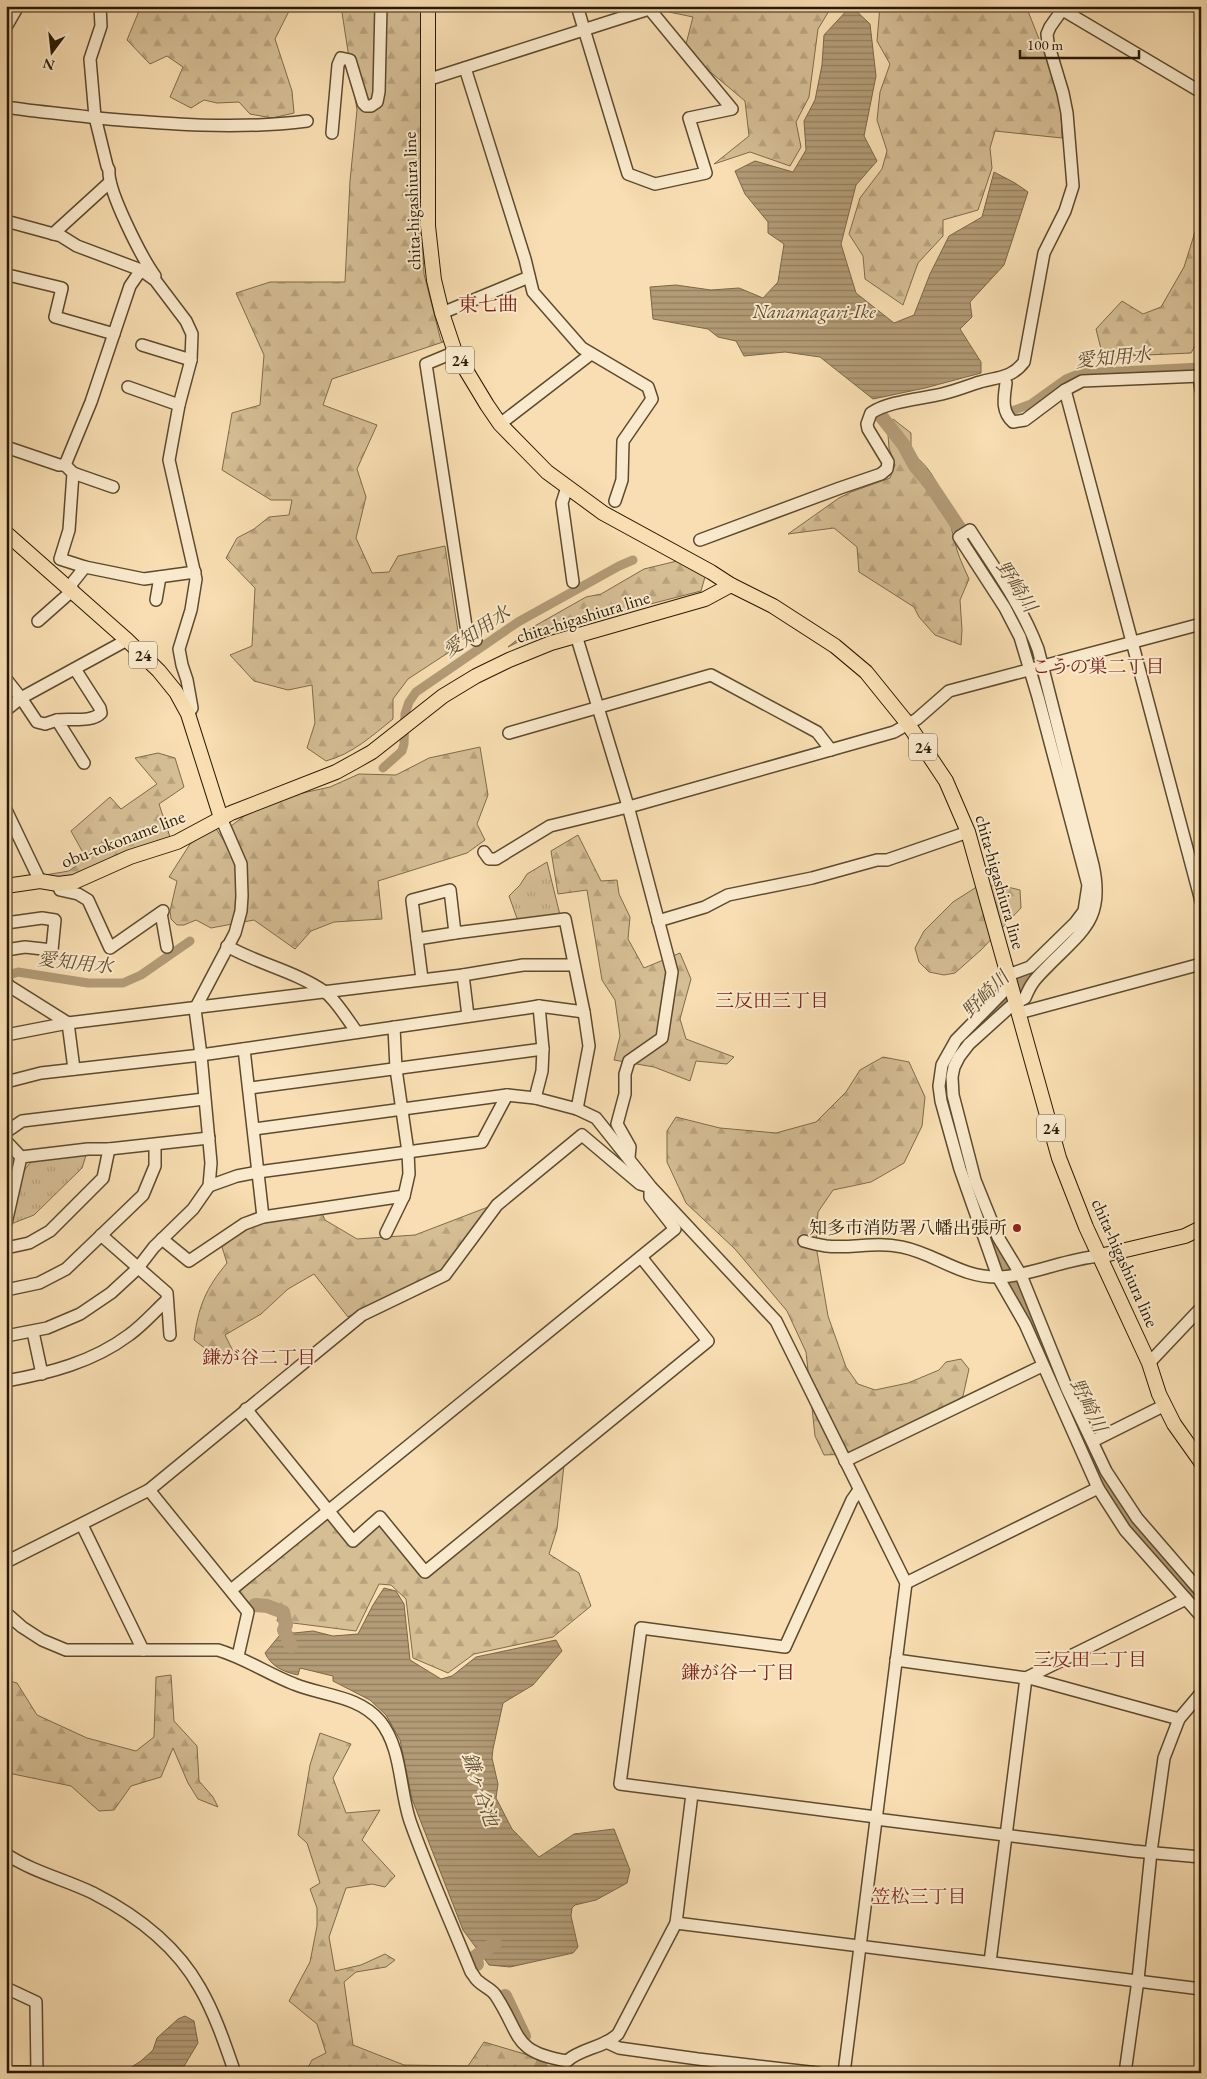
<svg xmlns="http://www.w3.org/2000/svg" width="1207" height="2079" font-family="'EB Garamond','Noto Serif JP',serif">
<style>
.grass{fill:url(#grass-tufts);stroke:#7f6b4b}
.forest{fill:url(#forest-firs);stroke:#7f6b4b}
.water{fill:url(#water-rules);stroke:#7b6748}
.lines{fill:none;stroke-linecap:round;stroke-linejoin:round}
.canal{stroke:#b29b76;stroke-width:9}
.river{stroke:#b29b76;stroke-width:14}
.minor-casing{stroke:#5d4a2e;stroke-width:14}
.major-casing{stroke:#291902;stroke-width:16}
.minor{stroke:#faeacd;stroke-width:11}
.major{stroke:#f8deb2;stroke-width:14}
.poi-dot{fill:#8f2418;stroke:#faeacd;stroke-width:2}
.labels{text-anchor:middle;stroke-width:4;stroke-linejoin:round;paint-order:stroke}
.shield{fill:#faeacd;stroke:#68583f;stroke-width:1}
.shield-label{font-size:16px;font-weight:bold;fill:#291902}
.street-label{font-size:18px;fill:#291902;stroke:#faeacd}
.poi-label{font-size:18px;fill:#291902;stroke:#faeacd;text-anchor:end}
.water-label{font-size:19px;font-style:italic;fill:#604d30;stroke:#faeacd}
.neighbourhood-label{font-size:19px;fill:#7a1f14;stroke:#faeacd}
.quarter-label{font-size:20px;fill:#7a1f14;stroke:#faeacd}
</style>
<defs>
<pattern id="grass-tufts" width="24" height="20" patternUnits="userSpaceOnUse" patternTransform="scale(1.25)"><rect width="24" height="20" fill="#d5bd94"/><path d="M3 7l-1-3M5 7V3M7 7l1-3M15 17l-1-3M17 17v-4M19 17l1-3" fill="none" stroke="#b7a27e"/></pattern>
<pattern id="forest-firs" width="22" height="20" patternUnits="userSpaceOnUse" patternTransform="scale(1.25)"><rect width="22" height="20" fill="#d5bd94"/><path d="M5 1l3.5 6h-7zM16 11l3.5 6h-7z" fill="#b7a27e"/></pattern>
<pattern id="water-rules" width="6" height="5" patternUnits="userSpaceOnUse" patternTransform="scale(1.25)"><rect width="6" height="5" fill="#b29b76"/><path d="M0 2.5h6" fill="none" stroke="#917e5f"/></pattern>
</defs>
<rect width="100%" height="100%" fill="#f8deb2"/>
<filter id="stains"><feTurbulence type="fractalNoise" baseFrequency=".004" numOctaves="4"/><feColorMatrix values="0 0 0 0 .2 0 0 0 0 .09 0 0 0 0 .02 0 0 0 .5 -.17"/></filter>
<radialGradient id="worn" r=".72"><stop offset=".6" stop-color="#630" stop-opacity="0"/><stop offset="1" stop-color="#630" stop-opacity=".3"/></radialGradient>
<g class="grass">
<path d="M547,862l13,53 -42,6 -9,-25 11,-11 7,-11z"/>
<path d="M88,1149l-6,19 -48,47 -28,11c7,-24 10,-60 36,-71 13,-5 32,-5 46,-6z"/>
</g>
<g class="forest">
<path d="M141,6h165l-17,5 -14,28 17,52 2,22 -22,5 -22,-4 -11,-12 -22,1 -13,-3 -13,8 -21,-11 13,-30 -16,-11 -17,8 -23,-24z"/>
<path d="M341,6h80v200l3,68 17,67 2,1 -111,37 -9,26 54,20 -20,44 9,28 -10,41 16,35 17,-1 9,-16 47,-10 15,99 -52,34 -15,20v20c-21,17 -41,35 -67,42l-19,-13 8,-25 -3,-38 -24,5 -34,-9 -24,-26 22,-9 3,-58 -29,-30 11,-20 17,-9 15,-12 20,-2 3,-15h-21l-49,-30 10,-57 28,-8 4,-50 -28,-62 34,-11h75l5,-101 7,-71z"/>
<path d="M664,6h168l-14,23 -9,68 -13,25 5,25 -11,19 -40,-14 -36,12 35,-28 -4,-35 -44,-37 -15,-20 7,-27 -24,-5z"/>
<path d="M880,6h146l26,66 9,38 1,28 -67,-7 -5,17 2,20 -14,42 -35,10v16l-25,27 -15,42 -38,-26 -2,-23 -14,-22 11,-36 22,-29 5,-18 -10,-31 3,-28 10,-28 -13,-23z"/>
<path d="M1201,213v122l-10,18 -88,4 -7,-28 26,-28 21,13 18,-7 23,-40z"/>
<path d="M893,419l18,14v20c33,23 36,62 46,97 3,10 8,20 12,29l-9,21 2,30 -1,15 -26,-10 -16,-18 -5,-10 -55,-35 -2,-25 -23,-19 -46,6 51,-36 12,-6 39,-14 5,-13 -6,-17 -1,-13z"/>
<path d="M677,561l28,16 -4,14 -140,36 -29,8 -24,12 25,-20 53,-30 15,-3 43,-25z"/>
<path d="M480,747l8,48 -11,29 8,16 -18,13 -89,28 4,38 -48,3 -23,9 -16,18 -41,-29 -43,8 -15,-8 -12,5h-7l-6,-6 -1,-8 7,-30 -8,-4 21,-33 25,-17 14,22 8,-5 -6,-18 13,-10 36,-18 50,-11 29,-13 37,1 33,-17z"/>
<path d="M158,753l17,5 9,29 -25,17 11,33 -97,43 -29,-2 1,-3 24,-4 17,-13 -15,-27 39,-34 11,12 36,-25 -22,-26z"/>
<path d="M578,835l23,46 16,-1 2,14 11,23 -2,22 16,29 36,-15 11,26 -11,40 6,20 48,18 -7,7 -31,-3 -6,20 -36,-14 -40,-7 6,-24 -5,-36 -13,-20 -15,-90 -29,4 -7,-43z"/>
<path d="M999,885l21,5 1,18 -40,42 -26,23 -11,2 -15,-3 -10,-10 -4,-14 9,-17 29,-29 25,-16z"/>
<path d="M883,1057l26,5 16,35 -3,29 -18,37 -33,19 -38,8 -15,22 -2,34 12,70 18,51 12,17 17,6 33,-7 31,-13 7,-8 15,-3 8,10 -6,27 -30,21 -82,37 -27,1 -9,-19 -9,-84 -19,-41 -52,-62 -49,-46 -19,-41v-31l9,-14 44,11 56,5 40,-11 30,-30 14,-22z"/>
<path d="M488,1207l-45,63 -95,47 -34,-43 -26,15 -27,25 -36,21 12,24 -11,5 -32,-24c4,-33 12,-52 33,-77l-5,-16 14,-11 27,-16 59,-7 3,7 32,19 58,-4z"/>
<path d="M564,1465l-7,64 -8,25 30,19 12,33 -38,31 -79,17 -26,19 -35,-15 -7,-59 -15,-14 -12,-1 -23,47 -79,-10 3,-14 -24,-6 -6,3 -11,-12 88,-75 25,26 26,-18 47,50z"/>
<path d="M171,1675l3,46 23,25 2,35 14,16 5,10 -20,-8 -10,-16 -15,-35 -12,29 -30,9 -17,24 -15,1 -28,-25 -58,-12 -7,3v-97l11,3 20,32 50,23 49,13 18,-14 2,-60z"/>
<path d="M320,1733l31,11 -18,34 13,35 34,-3 -18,30 33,36 -10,11 -13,-3 -26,4 -17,49 6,34 26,-6 24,-11 10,6 -9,7 -30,5 -12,10 9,63 51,20 64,1 16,-24 54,16 -4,15h-229l7,-13 14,-7 -9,-29 -28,-23 21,-39 7,-36v-18l-7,-19 10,-6 -13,-40 -9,-8 12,-70z"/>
</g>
<g class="water">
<path d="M851,6l19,18 6,52 -12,60 13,25 -21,24 -15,59 15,49 38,30 20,-8 16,-41 19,-38 33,-19 12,-45 21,11 13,9 -24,73 -34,37 2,15 -12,12 21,33v11l-56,15 -52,11 -53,-42 -35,-5 -41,4 -8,-15 -18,-4 -10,-8 -55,-10 -3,-32 26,-2 35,5 28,-2 24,10 15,-16 6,-38 -16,-11v-11l-23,-28 -10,-23 20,-10 38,11 13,-22 -2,-29 11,-21 7,-35 2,-30z"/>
<path d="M384,1588l12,3 8,13 6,56 31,19 11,-3 24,-19 80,-17 6,11 -29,34 -30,18 -10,46 -1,9 6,26 -2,14 16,31 27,28 35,-23 40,-5 16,41 -3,13 -31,17 -21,5 -3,3 -1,8 7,31 -5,6 -63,14 -21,-2 -26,-35 -51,-131 -12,-59 -14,-25 -16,-15 -37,-19v-5l-33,-8 -2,7c-15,-3 -27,-9 -33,-22l19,-23 10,3 19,-2 20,5 25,-2 15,-29z"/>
<path d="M185,2016l9,5 4,22 -18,30h-58l19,-12 12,-11 4,-12 21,-19z"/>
</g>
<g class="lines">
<g class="canal">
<path d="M1009,412l22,-8 35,-25 15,-6 120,-6"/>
<path d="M383,768l19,-17 2,-7 1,-30 4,-12 7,-10 102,-70 101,-56 14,-6"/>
<path d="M6,976l12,-4 70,11h35l18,-8 49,-34"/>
</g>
<g class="river">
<path d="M881,416l22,28 12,22 15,18 36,54 52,81 12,29 14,50"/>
<path d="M1036,1336l-59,-135 -11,-33 -20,-74c-1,-18 3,-35 14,-50l121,-119"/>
<path d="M1056,1383l61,120 84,101"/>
<path d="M255,1605l12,1 16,6 3,13 -2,5 7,16"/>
<path d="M477,1964l-2,-7 20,-14"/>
<path d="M505,1996l19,40"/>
<path d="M540,2073l1,-6"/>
</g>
<defs>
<g id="minor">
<path d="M100,6l1,20 -11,33 5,58 12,49 2,4c-2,20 33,88 46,106"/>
<path d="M577,6l51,168 27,10 51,-11 -17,-55 43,-9 -85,-103"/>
<path d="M1056,6l145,86"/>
<path d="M6,27l12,-21"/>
<path d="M465,68l60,191 8,33 49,56 66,39 4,12 -29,42 -1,39 -7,21"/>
<path d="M427,80l222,-71"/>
<path d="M6,107c31,5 61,7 91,11 70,6 140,12 210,3"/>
<path d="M332,133l6,-68 3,-7 9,2 13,43 3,3h5l6,-4 2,-10 2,-86"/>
<path d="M6,221l55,15 16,10 64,24 14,10 31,41 6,13 -1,26 -12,45 -10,55 27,119 -5,31 -12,39 3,16 5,15 5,28 -4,6"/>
<path d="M53,234l57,-52"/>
<path d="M8,275l54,13 -7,29 59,17"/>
<path d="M442,313l87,-36"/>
<path d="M142,345l49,15"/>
<path d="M455,352l-29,12 40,262 10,14"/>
<path d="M1199,376l2,14"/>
<path d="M1006,383c-2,15 -5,28 7,39l12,-2 40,-30 17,-9 119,-5"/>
<path d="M128,387l51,18"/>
<path d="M1065,390l136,511"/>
<path d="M500,424l91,-70"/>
<path d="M6,447l53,18h6"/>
<path d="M65,465l8,8 -4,57 -9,29 25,8 59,12 51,-7"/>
<path d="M65,465l26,-63 39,-116 11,-16"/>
<path d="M73,473l40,14"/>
<path d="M567,487l-5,16 11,79"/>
<path d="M700,540l140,-52 41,-14 6,-5 1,-7 -20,-33 -1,-5 4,-11c18,-12 50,-14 71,-19 13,-3 25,-8 38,-12 18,-5 32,-4 44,-20l20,-109 21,-42 8,-25 -6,-73 -4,-20 -15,-50 -1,-9 3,-7 12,-17"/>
<path d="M69,587l16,-20"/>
<path d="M156,600l4,-23"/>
<path d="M38,621l35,-31"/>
<path d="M576,635l52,171 44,166 -10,66 -33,23 -4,13v20l-8,30 13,23 -1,10"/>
<path d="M75,669l25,39 1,5c-10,10 -31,5 -44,7l27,43"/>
<path d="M6,679l15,19 106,-58"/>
<path d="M6,710l15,-12 16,24 8,2 12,-4"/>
<path d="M509,733l202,-58 106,57 14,18"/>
<path d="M6,810l34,71"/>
<path d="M484,852l5,7h7l54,-33 86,-21 258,-73 23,-13 32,-28 252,-67"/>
<path d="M58,884l2,6 18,4 10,6 22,48 53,-37"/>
<path d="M161,913l6,34"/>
<path d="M658,921l47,-14 23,-12 84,-17 65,-18h10l81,-28"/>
<path d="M6,923l36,-5 13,2 -3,30 -27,-3 -19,3"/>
<path d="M417,939l38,-6"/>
<path d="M227,946c31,18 68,25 98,46 10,7 23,28 31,39"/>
<path d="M463,975l5,41"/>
<path d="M1008,975l22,-8 45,-44 9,-12 4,-26 -50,-188 -18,-60 -15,-29 -46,-71 11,-7c25,39 52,76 68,119l55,216c12,55 -11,66 -46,102 -11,11 -16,16 -22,31l-14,8 -42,38 -10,13 -5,10 -2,10 1,18 22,85 23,57 23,38 46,114 39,82 31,47 64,74"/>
<path d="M422,979l-10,-79 38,-10 5,43 110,-14 19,93 5,34 -12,63"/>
<path d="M6,981l3,5 59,37 6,46"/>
<path d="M1010,985l-54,55 -14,25 -3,21 2,15 19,68 38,108 27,47 73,164 27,42 76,86"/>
<path d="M1019,1013l182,-49"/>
<path d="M6,1035l62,-12 395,-48 60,-10h51"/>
<path d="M244,1049l19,168"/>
<path d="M6,1082l35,-9 160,-18 326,-47 12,-2 45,6"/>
<path d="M250,1088l293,-39 -4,-43"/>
<path d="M535,1098l7,-27 1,-22"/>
<path d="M254,1129l253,-34 28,3 42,11 19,9 55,69 125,134 130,262 -62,490"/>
<path d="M6,1132l16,-11 182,-22"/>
<path d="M6,1141l15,16 67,-8h21l100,-11"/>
<path d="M209,1186l28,-10 21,-4 224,-30 25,-47"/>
<path d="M6,1223l15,-66"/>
<path d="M386,1233l18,-37"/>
<path d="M101,1235l66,58 3,42"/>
<path d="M162,1239l27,22 55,-37 19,-7 141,-21 5,-22 -1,-22 -12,-83 -2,-42"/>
<path d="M804,1241c7,2 15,4 22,5 26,3 49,-5 76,1 35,7 58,31 98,30 35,-2 64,-18 100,-21"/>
<path d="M6,1248l23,-5 21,-12 53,-53 6,-29"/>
<path d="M6,1290l33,-7 27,-14 77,-74 12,-29v-21"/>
<path d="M33,1332l9,42"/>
<path d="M6,1336l41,-8 33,-14 31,-21 26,-24 17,-22 39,-38 16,-23 2,-23 -10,-108 -6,-46 40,-76 6,-22 1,-15 -1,-32 -20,-46"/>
<path d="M1149,1363l52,-55"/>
<path d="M6,1381c44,-8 87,-19 123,-46 14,-10 25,-23 38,-35"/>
<path d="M246,1409l107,132 27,-24 45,55 283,-231 -67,-84"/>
<path d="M1093,1441l72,-36"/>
<path d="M845,1461l197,-95"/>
<path d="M149,1490l99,122 -10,44"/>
<path d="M859,1490l-7,10 -67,147 -144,-19 -21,156 256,33"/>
<path d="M82,1525l61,125"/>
<path d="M6,1562l143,-72 213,-175 83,-40 52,-70 85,-70 58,49 7,2"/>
<path d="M906,1583l192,-95"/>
<path d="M231,1590l444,-361 -25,-32v-5"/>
<path d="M6,1613l16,14 20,13 24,10h152c27,8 50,24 76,34 29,12 64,11 86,37 22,27 19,67 30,100 18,51 41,101 61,151 3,3 4,7 7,9 6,6 14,8 18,15 26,40 16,56 71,65"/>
<path d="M896,1660l137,19 146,40"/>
<path d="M1026,1678l160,-79"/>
<path d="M876,1819l257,32 68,6"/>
<path d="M6,1854c27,18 58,25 87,39 43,22 83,52 107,95 15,26 25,56 35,85"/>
<path d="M676,1923l525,66"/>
<path d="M990,1962l36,-284"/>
<path d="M6,1988l30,14 1,71"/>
<path d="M606,2042l13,6 79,11 120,14"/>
<path d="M567,2061c14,-13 37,-13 51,-27l58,-111 16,-129"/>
<path d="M6,2072h31"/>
<path d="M1125,2073l13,-93 13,-128 13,-94 15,-39 22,-26"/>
</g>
<g id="major">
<path d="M428,6v220l6,54 8,33 13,39 32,53 13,19 47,48 56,41 108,59 20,13 42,21 62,40 31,26 42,52 38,57 22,51 91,326 27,69 63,136 10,31 15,30 27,38"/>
<path d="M6,533l121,107 32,31 17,21 12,22 33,104"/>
<path d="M6,886l34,-5 18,3 16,-2 56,-25 47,-15 54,-29 105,-41 20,-11 16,-9 71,-56 33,-20 33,-16 42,-17 154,-44 26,-14"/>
<path d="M1100,1256l85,-20 16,-8"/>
</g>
</defs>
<use href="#minor" class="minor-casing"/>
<use href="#major" class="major-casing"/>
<use href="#minor" class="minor"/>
<use href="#major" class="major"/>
</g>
<circle class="poi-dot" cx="1017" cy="1228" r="5"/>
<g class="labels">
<g class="shield">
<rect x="446" y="346.5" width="28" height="27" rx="4"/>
<rect x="129" y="641.5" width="28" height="27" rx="4"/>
<rect x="909" y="733.5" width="28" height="27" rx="4"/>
<rect x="1037" y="1114.5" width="28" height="27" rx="4"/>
</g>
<g class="shield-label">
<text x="460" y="366">24</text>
<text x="143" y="661">24</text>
<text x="923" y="753">24</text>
<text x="1051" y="1134">24</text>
</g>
<g class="street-label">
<text transform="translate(412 201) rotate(-92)" y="6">chita-higashiura line</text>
<text transform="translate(583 617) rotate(-17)" y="6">chita-higashiura line</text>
<text transform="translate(123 839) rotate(-21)" y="6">obu-tokoname line</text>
<text transform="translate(1000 882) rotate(74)" y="6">chita-higashiura line</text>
<text transform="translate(1125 1263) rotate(66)" y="6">chita-higashiura line</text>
</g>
<g class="poi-label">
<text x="1007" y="1234">知多市消防署八幡出張所</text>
</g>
<g class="water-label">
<text x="814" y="318">Nanamagari-Ike</text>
<text transform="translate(1113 357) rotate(-5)" y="7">愛知用水</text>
<text transform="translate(1017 586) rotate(57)" y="7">野崎川</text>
<text transform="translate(476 631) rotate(-34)" y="7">愛知用水</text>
<text transform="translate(75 962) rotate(6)" y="7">愛知用水</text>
<text transform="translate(985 994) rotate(-45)" y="7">野崎川</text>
<text transform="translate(1089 1405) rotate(63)" y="7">野崎川</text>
<text transform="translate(481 1789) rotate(72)" y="7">鎌ヶ谷池</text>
</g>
<g class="neighbourhood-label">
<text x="1098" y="673">こうの巣二丁目</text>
<text x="772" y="1007">三反田三丁目</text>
<text x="259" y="1364">鎌が谷二丁目</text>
<text x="1090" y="1666">三反田二丁目</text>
<text x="738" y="1679">鎌が谷一丁目</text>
<text x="919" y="1903">笠松三丁目</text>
</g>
<g class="quarter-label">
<text x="488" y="311">東七曲</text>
</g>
</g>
<rect width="1207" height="2079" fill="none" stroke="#f8deb2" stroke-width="25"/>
<rect x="8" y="8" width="1192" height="2064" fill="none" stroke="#291902" stroke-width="2.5"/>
<rect x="12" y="12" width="1182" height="2054" fill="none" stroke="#291902"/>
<g transform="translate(52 52) rotate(195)" stroke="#faeacd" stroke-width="4" paint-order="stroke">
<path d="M0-4L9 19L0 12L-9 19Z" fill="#291902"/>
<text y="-8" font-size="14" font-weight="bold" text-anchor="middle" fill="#291902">N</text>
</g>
<path d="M1020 50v8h119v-8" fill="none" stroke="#291902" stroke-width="2.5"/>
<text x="1027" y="50" font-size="15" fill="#291902" stroke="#faeacd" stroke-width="4" paint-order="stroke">100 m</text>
<rect width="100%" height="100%" filter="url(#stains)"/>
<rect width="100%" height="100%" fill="url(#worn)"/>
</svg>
